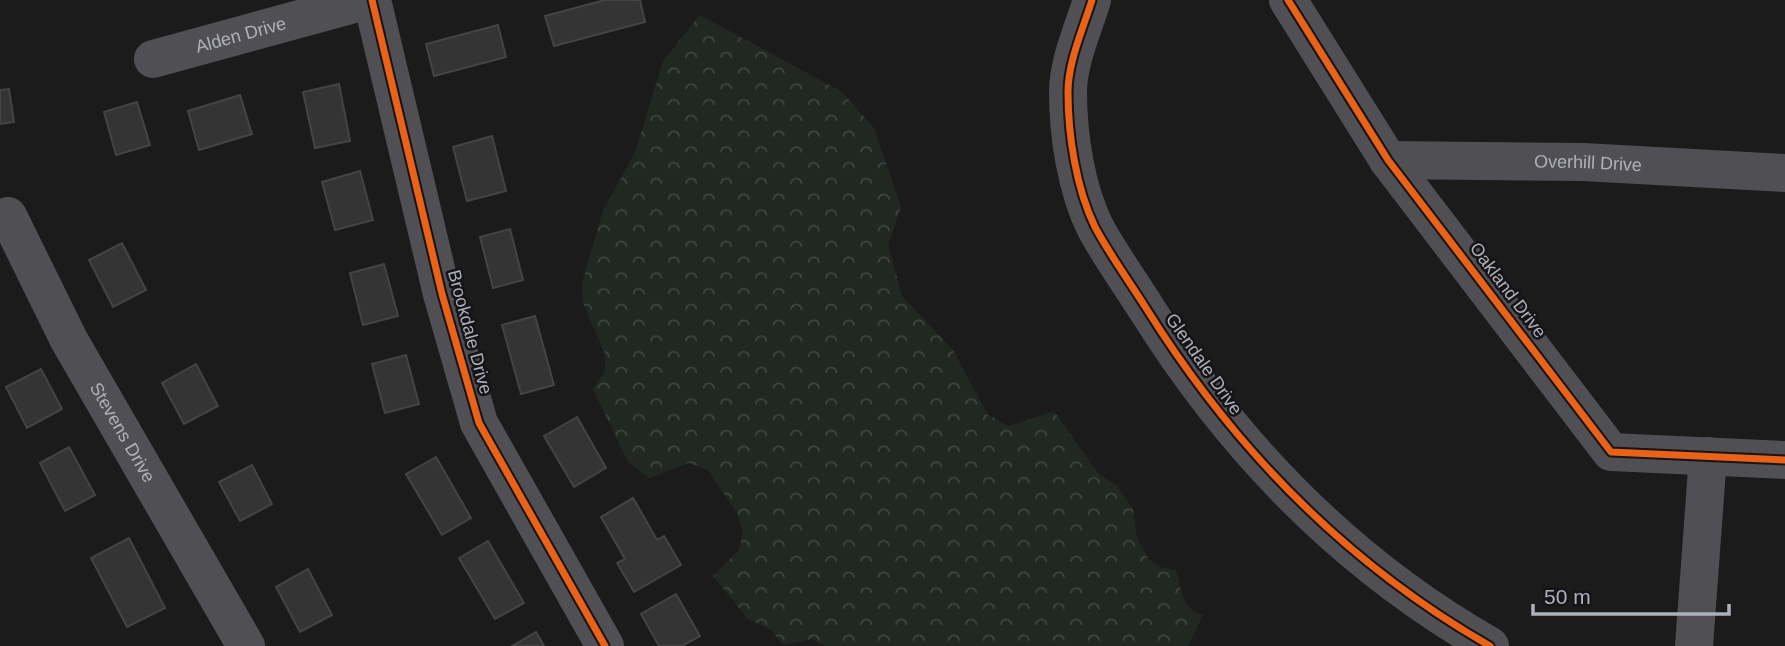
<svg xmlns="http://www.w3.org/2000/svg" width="1785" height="646" font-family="Arial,sans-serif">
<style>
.forest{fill:url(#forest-crowns)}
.building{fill:#343435;stroke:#444447;stroke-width:2}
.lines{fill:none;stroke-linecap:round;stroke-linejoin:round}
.minor{stroke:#505054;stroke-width:38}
.cycleway-casing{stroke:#151517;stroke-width:11}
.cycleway{stroke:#ea6118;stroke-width:7}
.labels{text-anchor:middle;stroke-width:5;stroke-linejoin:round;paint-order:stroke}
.street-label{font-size:18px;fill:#aeb1ba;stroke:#151517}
</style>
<defs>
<pattern id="forest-crowns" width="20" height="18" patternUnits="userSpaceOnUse" patternTransform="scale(1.75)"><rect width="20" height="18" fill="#212822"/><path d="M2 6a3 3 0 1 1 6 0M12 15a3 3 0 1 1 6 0" fill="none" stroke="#3f4540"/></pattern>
</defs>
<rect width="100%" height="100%" fill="#1b1b1b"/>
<path class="forest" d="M700,15l142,77 32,36 27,79 -13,38 14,51 51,54 35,65 21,11 45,-15 44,62 19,13 16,23 4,29 12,22 11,7 16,3c5,18 6,41 27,45l-15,31h-363l-14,-7 -28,6 -12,-15 -23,-11 -35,-43 26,-26 4,-18 -6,-19 -29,-43 -19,-7 -40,15 -21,-16 -35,-73 12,-19v-16l-22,-51 -1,-20 21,-73 32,-57 28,-92z"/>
<g class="building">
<path d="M605,0h35l5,22 -91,24 -9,-30z"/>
<path d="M498,25l8,32 -72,19 -8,-32z"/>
<path d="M339,84l11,57 -35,7 -12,-56z"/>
<path d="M9,89l5,33 -14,2v-34z"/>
<path d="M240,95l12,39 -53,16 -11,-39z"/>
<path d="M137,102l13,43 -34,10 -12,-43z"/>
<path d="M492,136l14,55 -39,10 -14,-54z"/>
<path d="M360,171l13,49 -38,10 -13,-48z"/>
<path d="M510,229l13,51 -30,8 -13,-51z"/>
<path d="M122,243l24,47 -33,17 -24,-47z"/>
<path d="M384,264l14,52 -35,9 -13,-52z"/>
<path d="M535,316l19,69 -33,9 -19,-69z"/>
<path d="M406,355l13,49 -34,9 -13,-49z"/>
<path d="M196,364l22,42 -34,18 -22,-41z"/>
<path d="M41,369l21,40 -35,19 -21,-41z"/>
<path d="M577,417l29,51 -32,19 -30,-51z"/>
<path d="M69,447l26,48 -30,16 -25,-48z"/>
<path d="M436,457l35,61 -29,17 -36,-61z"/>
<path d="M252,465l20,39 -32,17 -21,-39z"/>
<path d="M633,498l24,42 7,-4 17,29 -47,27 -17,-29 8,-4 -24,-42z"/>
<path d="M129,538l36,70 -38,19 -36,-69z"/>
<path d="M488,541l36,62 -29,16 -36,-61z"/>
<path d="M308,569l24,46 -32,17 -24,-45z"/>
<path d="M676,594l24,42 -18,10h-23l-18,-32z"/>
<path d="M536,632l8,14h-32z"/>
</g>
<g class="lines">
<g class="minor">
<path d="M372,0l70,294 37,129 126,223"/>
<path d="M1092,0c-9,29 -24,62 -24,92 0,43 8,96 27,135 15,28 34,54 51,81 88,141 199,255 344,338"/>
<path d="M1288,0l100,160 223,292 174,8"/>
<path id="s1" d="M153,59l216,-59"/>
<path id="s2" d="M1388,160l195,2 202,11"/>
<path id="s3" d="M8,216l61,124 177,306"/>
<path d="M1694,646l14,-190"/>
</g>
<defs>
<g id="cycleway">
<path d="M372,0l70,294 37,129 126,223"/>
<path d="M1092,0c-9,29 -24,62 -24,92 0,43 8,96 27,135 15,28 34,54 51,81 88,141 199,255 344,338"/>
<path d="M1288,0l100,160 223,292 174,8"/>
</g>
</defs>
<use href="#cycleway" class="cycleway-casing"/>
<use href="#cycleway" class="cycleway"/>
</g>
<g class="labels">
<g class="street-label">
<text dy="6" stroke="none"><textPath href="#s1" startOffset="91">Alden Drive</textPath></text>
<text dy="6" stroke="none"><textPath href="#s2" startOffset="200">Overhill Drive</textPath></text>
<text transform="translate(1508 290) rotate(53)" y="6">Oakland Drive</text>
<text transform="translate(470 332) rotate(75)" y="6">Brookdale Drive</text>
<text transform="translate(1204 364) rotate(55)" y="6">Glendale Drive</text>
<text dy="6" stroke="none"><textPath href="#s3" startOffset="245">Stevens Drive</textPath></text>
</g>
</g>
<path d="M1533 604v10h196v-10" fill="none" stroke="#aeb1ba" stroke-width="3.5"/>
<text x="1544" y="604" font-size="21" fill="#aeb1ba" stroke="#151517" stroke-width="5" paint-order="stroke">50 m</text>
</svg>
